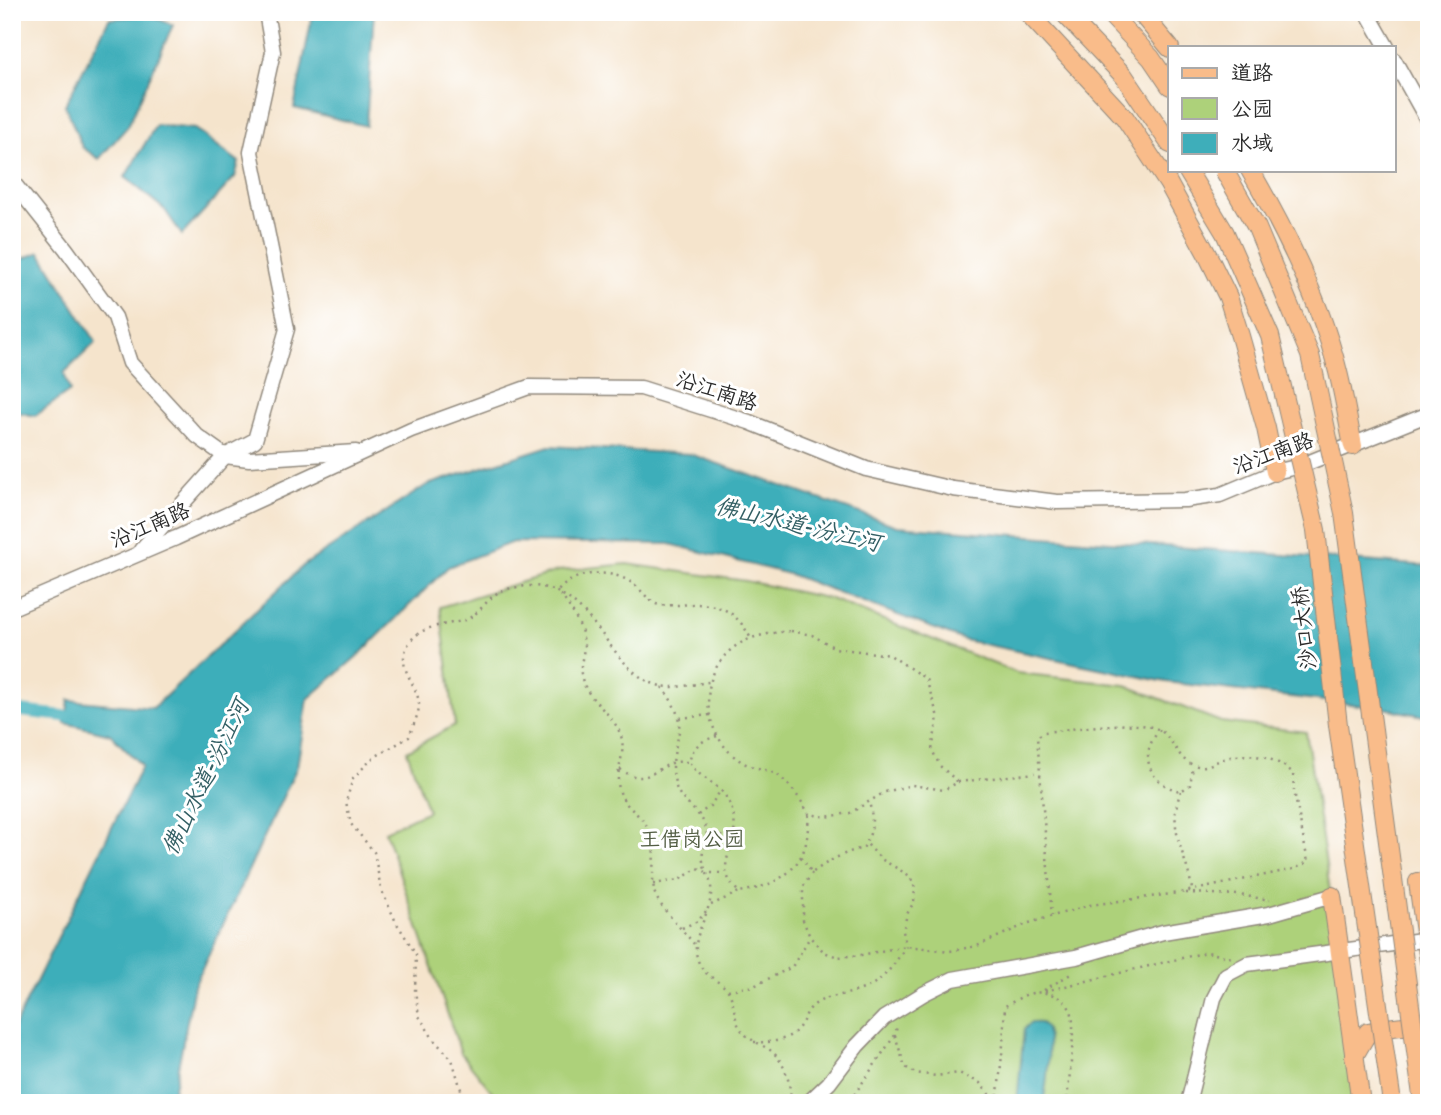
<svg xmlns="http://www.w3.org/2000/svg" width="1441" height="1115" font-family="'Balsamiq Sans','LXGW WenKai TC',sans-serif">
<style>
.green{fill:#add17a;stroke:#6c7e52;stroke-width:2}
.water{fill:#3eaeba;stroke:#346c72;stroke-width:2}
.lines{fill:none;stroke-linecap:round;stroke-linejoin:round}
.canal{stroke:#3eaeba;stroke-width:12}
.minor-casing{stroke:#90887c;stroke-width:17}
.major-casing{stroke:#90887c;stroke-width:20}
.path{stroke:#90887c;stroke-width:2.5;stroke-dasharray:2 5;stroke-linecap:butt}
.minor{stroke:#fff;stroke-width:14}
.major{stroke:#f9bc8a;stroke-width:18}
.major-bridge-casing{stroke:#90887c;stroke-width:20;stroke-linecap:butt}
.major-bridge{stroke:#f9bc8a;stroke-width:18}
.labels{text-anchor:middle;stroke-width:6;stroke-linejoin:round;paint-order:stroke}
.street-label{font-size:21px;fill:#2b2b2b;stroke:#fff}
.park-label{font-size:21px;fill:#525d43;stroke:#fff}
.water-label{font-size:23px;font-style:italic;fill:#335f64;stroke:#fff}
</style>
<rect width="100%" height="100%" fill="#fff"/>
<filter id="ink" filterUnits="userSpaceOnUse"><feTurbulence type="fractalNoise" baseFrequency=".0143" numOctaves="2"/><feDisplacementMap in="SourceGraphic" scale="14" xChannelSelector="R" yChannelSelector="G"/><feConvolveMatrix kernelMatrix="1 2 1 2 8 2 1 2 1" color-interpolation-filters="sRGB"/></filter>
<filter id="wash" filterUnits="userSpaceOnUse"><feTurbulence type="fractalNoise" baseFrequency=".00686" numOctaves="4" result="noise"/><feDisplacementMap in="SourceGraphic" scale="28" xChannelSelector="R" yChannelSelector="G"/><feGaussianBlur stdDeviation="1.57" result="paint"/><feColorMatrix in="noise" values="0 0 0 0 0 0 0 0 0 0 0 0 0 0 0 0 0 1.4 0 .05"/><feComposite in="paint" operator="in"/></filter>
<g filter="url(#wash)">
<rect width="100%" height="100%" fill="#f5e4cc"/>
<path class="green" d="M627,564l119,17 85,18 186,74 108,12 96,37 85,10 56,371h-861l-40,-50 -76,-222 43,-20 -21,-60 48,-26 -15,-118 118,-36z"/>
<g class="water">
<path d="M313,12h61l-8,114 -72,-18z"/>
<path d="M148,15l25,10 -45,101 -29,33 -17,-12 -17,-42 44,-86z"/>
<path d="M156,125l39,4 44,33 -4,15 -53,58 -17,-25 -40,-33z"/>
<path d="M40,252l56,90 -32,31 6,18 -35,25 -23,-5v-148z"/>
<path d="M549,446l141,8 207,72 532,40v151l-45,-9 -218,-26 -202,-42 -172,-65 -122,-31 -157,-2 -65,25 -86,85 -54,47 -11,68 -103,219 -23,117h-159v-72l130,-265 -32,-32 -45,-11 4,-23 84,8 151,-143 123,-80z"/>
<path d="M1031,1023c4,0 9,-1 11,1 12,8 4,65 1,79h-26l7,-74z"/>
</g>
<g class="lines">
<path class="canal" d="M12,710l69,8"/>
</g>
</g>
<g filter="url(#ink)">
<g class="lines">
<defs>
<g id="minor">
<path d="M1367,12l20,35"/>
<path d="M1394,60l35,63"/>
<path d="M12,181l54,68 49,68 15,46 67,73 28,20 24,3 107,-7"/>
<path d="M141,550l84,-94 30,-16 32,-111 -36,-177 22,-100 -7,-40"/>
<path d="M12,608l164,-70 235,-108 118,-43 112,1 108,34 117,47 87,20 104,13 128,-2 35,-5 55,-23 25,-6 129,-52"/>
<path d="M808,1103l21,-20 28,-37 27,-28 39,-24 30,-15 123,-22 87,-25 106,-18 63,-18"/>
<path d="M1188,1103l26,-105 12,-23 21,-11 182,-25"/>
</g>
<g id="major">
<path d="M1027,12l98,106 43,65 40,73 20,41 12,39 26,92 9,44"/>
<path d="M1063,12l61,64 46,68"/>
<path d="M1108,12l43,46 19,28"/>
<path d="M1140,12l30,36"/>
<path d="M1250,170c36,62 71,132 88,202 6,24 10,49 15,74"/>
<path d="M1418,882l11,79"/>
<path d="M1332,896l29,207"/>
<path d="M1354,1056l14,-24c21,-4 41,-11 61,-1"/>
</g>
</defs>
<use href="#minor" class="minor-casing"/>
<use href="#major" class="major-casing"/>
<g class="path">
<path d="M791,631l21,4 23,13 55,7 36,24 12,38 -6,33 8,16 18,16 -14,8 -32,-5 -27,7 -35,21 -24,4 -17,-3c-8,-14 -17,-27 -30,-38 -10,-7 -24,-7 -35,-13 -32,-18 -45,-61 -29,-93 16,-31 44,-36 76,-39z"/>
<path d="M662,687c36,47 3,52 13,96 4,20 23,25 30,42 6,16 -5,24 -2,36 1,9 7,16 8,25 3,28 -24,50 -12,77 5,12 18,17 27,25 9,10 7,29 14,40 8,12 19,15 30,22 15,11 22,35 20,53"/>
<path d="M680,718l30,-3"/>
<path d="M1160,730c-23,24 -11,55 21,61l9,-6 3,-18"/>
<path d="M717,736c-17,6 -23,8 -28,26 14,22 33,18 43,48 12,38 -24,53 7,82 27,-4 56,-15 66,-45 3,-10 3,-23 4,-33"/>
<path d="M620,769c25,17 30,3 52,-6 5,-2 12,-1 17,-1"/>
<path d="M958,782l77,-9"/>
<path d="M1181,791c-15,38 5,61 11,98"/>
<path d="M698,815l12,-9 11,-16"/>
<path d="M707,833l12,2 14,8"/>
<path d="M801,857l11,16c16,-12 31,-20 51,-25 10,-16 11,-27 6,-46"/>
<path d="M812,873l-9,14v33l7,17 14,15 14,5 23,-2 45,-9 44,5 27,-5 52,-23 61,-18 89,-12"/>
<path d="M653,884l26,-4 19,-12 10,5h17"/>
<path d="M1186,893l53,2 31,5"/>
<path d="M711,905l28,-13"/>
<path d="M1052,916l-15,-179 7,-5c25,-2 98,-15 117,-1 15,11 17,32 37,35 9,2 16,-4 25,-7 24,-8 51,-3 70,14l1,18 14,71 -14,7 -114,24"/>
<path d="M682,928l16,-7 9,-11"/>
<path d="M694,944c-10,-13 -34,-36 -39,-50 -6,-23 5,-46 -8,-68 -11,-17 -26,-19 -29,-43 -1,-15 8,-32 3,-47 -8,-25 -36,-35 -40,-62 -1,-9 2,-18 3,-26 0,-23 -14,-40 -26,-57 18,-22 57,-23 78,-5 7,6 12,14 20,18 6,2 15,1 22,1 34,-3 55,0 72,32"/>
<path d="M728,990l26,-4 38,-19 18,-30"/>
<path d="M1044,990l30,-18"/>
<path d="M1045,991l162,-39 25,6"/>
<path d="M895,1035l10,32 10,6 21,3 23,-3 21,10 16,20"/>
<path d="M754,1042c19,1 37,-1 48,-19 3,-6 6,-14 12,-18 10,-8 24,-9 36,-12 29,-6 41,-23 56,-47l-3,-15 4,-17 7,-12 1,-14 -5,-12 -29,-17 -15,-16"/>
<path d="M465,1103l-13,-44 -18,-19 -15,-24 -4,-25 1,-37 -20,-32 -15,-33 -7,-37 -23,-28 -5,-22 7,-24 20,-20 36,-21c3,-9 9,-21 10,-30 1,-20 -20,-35 -14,-55 8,-26 35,-26 57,-31 16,-4 24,-22 37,-29 8,-4 24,-6 32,-6 64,1 78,89 130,100 15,3 33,-2 48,-4"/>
<path d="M843,1103l11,-8 41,-60 2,-9"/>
<path d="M997,1103l6,-58 2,-39c8,-4 16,-10 24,-12 15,-5 35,2 42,17 6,13 -3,74 -4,92"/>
</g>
<use href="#minor" class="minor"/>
<use href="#major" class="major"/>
<defs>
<g id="major-bridge">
<path d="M1187,170l38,63 45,103 46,194 22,195 54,378"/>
<path d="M1224,170l33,58 53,127 34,158 79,590"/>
</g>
</defs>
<use href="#major-bridge" class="major-bridge-casing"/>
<use href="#major-bridge" class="major-bridge"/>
</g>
</g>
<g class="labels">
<g class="street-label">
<text transform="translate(717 391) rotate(18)" y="7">沿江南路</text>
<text transform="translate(1273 453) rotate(-20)" y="7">沿江南路</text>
<text transform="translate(150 525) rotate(-23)" y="7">沿江南路</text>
<text transform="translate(1304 628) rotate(-97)" y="7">沙口大桥</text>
</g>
<g class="park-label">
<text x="692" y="846">王借岗公园</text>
</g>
<g class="water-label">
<text transform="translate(798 524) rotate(13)" y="8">佛山水道-汾江河</text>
<text transform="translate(205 777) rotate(-64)" y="8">佛山水道-汾江河</text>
</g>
</g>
<rect width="1441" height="1115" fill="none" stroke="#fff" stroke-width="42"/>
<rect x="1168" y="46" width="228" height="126" fill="#ffffff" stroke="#aaaaaa" stroke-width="2"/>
<rect x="1182" y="68" width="35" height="10" fill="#f9bc8a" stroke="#aaaaaa" stroke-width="2"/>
<text x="1231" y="80" font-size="21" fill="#2b2b2b">道路</text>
<rect x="1182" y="98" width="35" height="21" fill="#add17a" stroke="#aaaaaa" stroke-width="2"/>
<text x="1231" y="116" font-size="21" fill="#2b2b2b">公园</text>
<rect x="1182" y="133" width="35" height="21" fill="#3eaeba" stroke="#aaaaaa" stroke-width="2"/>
<text x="1231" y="150" font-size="21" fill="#2b2b2b">水域</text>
</svg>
